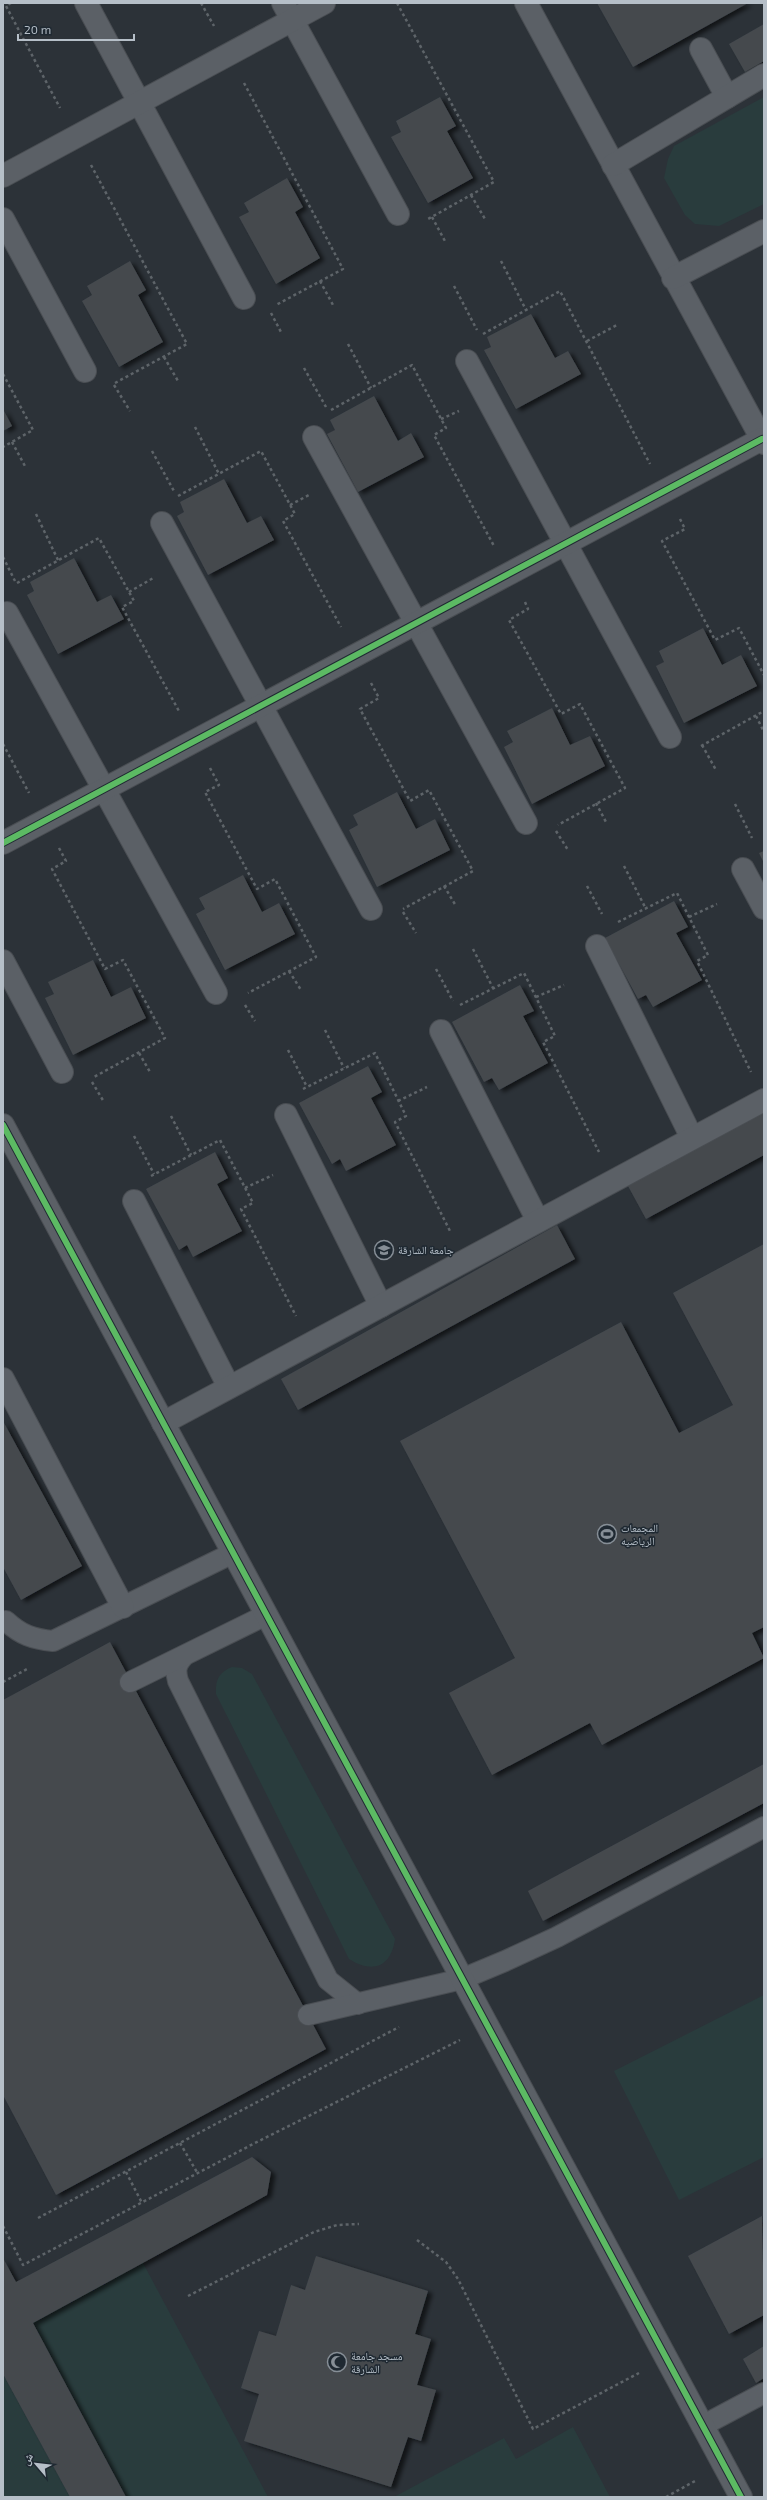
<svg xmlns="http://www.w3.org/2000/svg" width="767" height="2500" font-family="'Exo 2','Noto Naskh Arabic',sans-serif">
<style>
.green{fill:#293c3d}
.building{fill:#44494e;filter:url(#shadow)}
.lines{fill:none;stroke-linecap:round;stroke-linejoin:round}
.service-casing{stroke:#4a4e53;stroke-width:22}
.minor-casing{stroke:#4a4e53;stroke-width:24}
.path{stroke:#5e6469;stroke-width:2.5;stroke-dasharray:3 3;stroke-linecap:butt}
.service{stroke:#5b6066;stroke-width:20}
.minor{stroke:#5b6066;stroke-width:22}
.cycleway-casing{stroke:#1f2932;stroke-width:8}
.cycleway{stroke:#5cba63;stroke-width:6}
.labels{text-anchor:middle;stroke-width:3;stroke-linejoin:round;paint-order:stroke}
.poi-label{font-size:11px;fill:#b6bfc8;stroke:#1f2932;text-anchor:start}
</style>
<defs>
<filter id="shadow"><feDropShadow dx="4.5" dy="2.5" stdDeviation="2" flood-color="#0009"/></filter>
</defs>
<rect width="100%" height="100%" fill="#2c3238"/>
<g class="green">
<path d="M764,97v107l-45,22 -24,-2 -10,-9 -21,-37 4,-19 6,-13z"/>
<path d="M232,1667l10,1 10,6 143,265c-4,28 -22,35 -46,20l-133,-265c-1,-14 3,-22 16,-27z"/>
<path d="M764,1995v162l-85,43 -65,-129z"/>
<path d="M143,2263l125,234h-142l-93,-174z"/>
<path d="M3,2374l67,123h-67z"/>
<path d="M573,2427l37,70h-216l110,-59 12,21z"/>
</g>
<g class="building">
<path d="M597,3h151l-115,64z"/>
<path d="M764,24v37l-19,11 -16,-28z"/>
<path d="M440,97l16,29 -9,5 26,47 -45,25 -37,-66 10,-5 -5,-11z"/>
<path d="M287,178l16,29 -8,5 25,46 -44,26 -37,-67 10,-5 -5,-9z"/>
<path d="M130,261l16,29 -8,5 25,47 -44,25 -37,-66 10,-6 -5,-9z"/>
<path d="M531,314l24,44 13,-7 13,23 -65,35 -32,-59 7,-3 -4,-10z"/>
<path d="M374,396l24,45 13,-8 13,24 -66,35 -31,-58 8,-4 -5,-10z"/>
<path d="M3,409l9,17 -9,5z"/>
<path d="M224,479l23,44 14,-7 13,24 -66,35 -31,-59 7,-4 -4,-10z"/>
<path d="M74,558l23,44 14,-7 13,24 -66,35 -31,-59 7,-4 -4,-9z"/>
<path d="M703,628l19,37 19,-10 16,31 -73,37 -28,-57 8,-4 -5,-11z"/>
<path d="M552,708l18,37 20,-9 15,30 -73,38 -28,-57 9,-5 -6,-11z"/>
<path d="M397,792l19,37 19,-10 15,31 -73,37 -28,-57 9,-5 -5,-10z"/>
<path d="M764,851v12l-5,-10z"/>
<path d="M243,875l19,37 17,-9 16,31 -70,36 -29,-56 9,-5 -6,-11z"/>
<path d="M674,901l14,26 -12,6 26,47 -49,27 -7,-12 -8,4 -33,-61z"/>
<path d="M93,960l18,37 20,-10 15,31 -73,37 -28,-57 9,-4 -6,-12z"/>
<path d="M520,985l14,26 -11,5 25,47 -49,27 -7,-12 -8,4 -32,-60z"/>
<path d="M368,1066l14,26 -11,6 25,47 -50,26 -6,-12 -8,5 -33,-61z"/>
<path d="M764,1112v43l-118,64 -18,-33z"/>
<path d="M215,1152l13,26 -11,6 25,47 -49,26 -6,-12 -8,5 -33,-61z"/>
<path d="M557,1225l18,34 -277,151 -17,-31z"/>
<path d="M764,1244v383l-12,6 12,25 -162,87 -12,-22 -98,52 -43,-82 66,-35 -115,-217 221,-119 58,111 54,-28 -60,-112z"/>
<path d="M3,1421l79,145 -61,34 -18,-33z"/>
<path d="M110,1642l216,407 -270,146 -53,-100v-395z"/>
<path d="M764,1764v39l-221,118 -15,-30z"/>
<path d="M252,2157l19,15 -4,23 -234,128 93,174h-56l-67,-123v-116l13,24z"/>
<path d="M762,2216l2,99 -35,19 -41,-78z"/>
<path d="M316,2256l112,35 -13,43 16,5 -14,46 19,5 -15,51 -13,-4 -17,50 -147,-46 15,-47 -18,-6 18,-57 17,5 15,-51 14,5z"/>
<path d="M764,2346v32l-8,5 -13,-24z"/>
</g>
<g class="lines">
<defs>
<g id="service">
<path d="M6,1621c15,14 27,18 47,20l180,-88"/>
<path d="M183,1657c-7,8 -8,13 -5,24l150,299 30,24"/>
<path d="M130,1682l136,-67"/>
<path d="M308,2015l154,-36 43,-18 52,-24 207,-110"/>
<path d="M702,2426l62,-33"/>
</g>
<g id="minor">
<path d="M86,3l158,295"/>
<path d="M283,3l115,211"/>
<path d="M526,3l238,440"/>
<path d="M701,49l26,48"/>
<path d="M613,165l151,-90"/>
<path d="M3,176l321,-173"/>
<path d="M3,219l82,152"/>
<path d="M673,278l91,-47"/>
<path d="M467,361l203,376"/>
<path d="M314,437l212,386"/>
<path d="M162,523l209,386"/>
<path d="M7,613l209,380"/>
<path d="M3,843l759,-404"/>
<path d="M743,869l21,39"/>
<path d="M597,946l95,192"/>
<path d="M3,961l59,111"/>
<path d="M441,1031l97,190"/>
<path d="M286,1115l95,191"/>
<path d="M3,1125l738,1372"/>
<path d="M134,1201l95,186"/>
<path d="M3,1379l120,228"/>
<path d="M163,1423l601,-323"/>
</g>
</defs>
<use href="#service" class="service-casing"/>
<use href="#minor" class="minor-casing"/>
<g class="path">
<path d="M11,3l-5,3 54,102"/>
<path d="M201,3l13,23"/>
<path d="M397,3l97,179 -66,37"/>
<path d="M244,83l99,186 -67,36"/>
<path d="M91,165l96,179 -72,39"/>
<path d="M471,195l14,24"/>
<path d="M432,217l14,26"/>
<path d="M501,261l25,49"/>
<path d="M320,281l13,24"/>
<path d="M454,286l23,44"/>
<path d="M271,313l11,21"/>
<path d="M483,334l77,-43 90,173"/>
<path d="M587,341l30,-16"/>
<path d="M348,344l23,44"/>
<path d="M164,357l14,24"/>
<path d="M304,368l22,39"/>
<path d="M3,374l30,56 -30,17"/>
<path d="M114,385l16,26"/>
<path d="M331,410l81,-45 34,63 -12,7 60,111"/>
<path d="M441,419l18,-8"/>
<path d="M195,427l24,47"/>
<path d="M12,442l14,26"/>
<path d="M152,451l23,42"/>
<path d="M178,496l83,-45 34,63 -12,7 58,106"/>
<path d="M290,505l19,-10"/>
<path d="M36,514l22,46"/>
<path d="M680,519l5,10 -23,12 53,99 24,-12 25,47"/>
<path d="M3,557l12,24"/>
<path d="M17,583l82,-45 35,63 -12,6 58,106"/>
<path d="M129,592l26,-15"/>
<path d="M525,602l3,7 -19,11 52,94 19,-10 45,84 -67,37"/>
<path d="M371,683l8,15 -19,11 50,92 19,-11 44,81 -70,38"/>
<path d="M756,716l8,16"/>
<path d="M3,744l26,49"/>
<path d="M702,745l14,25"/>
<path d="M701,746l63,-35"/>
<path d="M210,768l9,17 -14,7 52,97 18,-10 41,78 -68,36"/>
<path d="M596,803l11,21"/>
<path d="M735,804l17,34"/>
<path d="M556,831l12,19"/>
<path d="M59,848l7,13 -14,8 53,100 18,-9 42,78 -71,39"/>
<path d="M624,866l22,43"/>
<path d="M444,886l12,20"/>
<path d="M587,886l15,28"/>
<path d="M403,912l13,21"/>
<path d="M689,917l28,-13"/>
<path d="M618,922l59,-29 31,62 -11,6 54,111"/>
<path d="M473,949l20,39"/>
<path d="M436,969l17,32"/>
<path d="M289,971l12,19"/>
<path d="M536,997l28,-12"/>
<path d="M245,1005l10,16"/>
<path d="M460,1005l64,-32 31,63 -12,6 56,110"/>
<path d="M325,1030l19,38"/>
<path d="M288,1050l19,37"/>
<path d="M139,1053l11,19"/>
<path d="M92,1082l12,20"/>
<path d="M303,1089l72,-36 31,63 -11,6 56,111"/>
<path d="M398,1101l29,-14"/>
<path d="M171,1116l20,39"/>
<path d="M134,1136l20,38"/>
<path d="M151,1176l69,-36 33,63 -12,6 55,107"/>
<path d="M245,1188l28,-13"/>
<path d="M3,1682l26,-14"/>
<path d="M180,2143l18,31"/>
<path d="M126,2172l16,31"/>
<path d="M38,2218l361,-191"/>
<path d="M3,2226l20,39 230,-121 207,-104"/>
<path d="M417,2240l29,22 12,17 75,150 106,-56"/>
<path d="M188,2296l126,-64 23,-7 22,-1"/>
<path d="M666,2497l29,-16"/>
</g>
<use href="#service" class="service"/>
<use href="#minor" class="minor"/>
<defs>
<g id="cycleway">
<path d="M3,843l759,-404"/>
<path d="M3,1125l738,1372"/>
</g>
</defs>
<use href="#cycleway" class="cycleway-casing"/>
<use href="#cycleway" class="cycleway"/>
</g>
<defs>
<symbol id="university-ring" viewBox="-11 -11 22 22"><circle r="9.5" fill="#1f2932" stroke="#868e96" stroke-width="1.5"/><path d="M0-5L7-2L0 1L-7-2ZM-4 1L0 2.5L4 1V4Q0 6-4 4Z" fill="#868e96"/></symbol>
<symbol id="stadium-ring" viewBox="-11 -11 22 22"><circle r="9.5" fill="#1f2932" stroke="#868e96" stroke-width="1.5"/><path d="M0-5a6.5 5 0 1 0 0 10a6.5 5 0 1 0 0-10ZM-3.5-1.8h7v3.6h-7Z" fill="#868e96"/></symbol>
<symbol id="mosque-ring" viewBox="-11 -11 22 22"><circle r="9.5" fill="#1f2932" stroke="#868e96" stroke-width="1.5"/><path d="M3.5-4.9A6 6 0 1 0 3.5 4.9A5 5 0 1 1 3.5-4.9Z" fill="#868e96"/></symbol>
</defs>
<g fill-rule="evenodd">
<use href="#university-ring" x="373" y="1239" width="22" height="22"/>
<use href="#stadium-ring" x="596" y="1523" width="22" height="22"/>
<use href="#mosque-ring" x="326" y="2351" width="22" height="22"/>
</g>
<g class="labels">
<g class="poi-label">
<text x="398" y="1254">جامعة الشارقة</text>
<text x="621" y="1532">المجمعات<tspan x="621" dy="13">الرياضيه</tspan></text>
<text x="351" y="2360">مسجد جامعة<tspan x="351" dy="13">الشارقة</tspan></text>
</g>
</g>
<rect width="767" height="2500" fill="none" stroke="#b6bfc8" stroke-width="8"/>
<g transform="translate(36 2464) rotate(298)" stroke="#1f2932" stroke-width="3" paint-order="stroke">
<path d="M0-3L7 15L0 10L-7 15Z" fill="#b6bfc8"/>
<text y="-6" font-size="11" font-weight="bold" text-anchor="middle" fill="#b6bfc8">ش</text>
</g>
<path d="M18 34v6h116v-6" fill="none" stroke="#b6bfc8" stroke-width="2"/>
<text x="24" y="34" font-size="12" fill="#b6bfc8" stroke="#1f2932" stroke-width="3" paint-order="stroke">20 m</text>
</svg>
